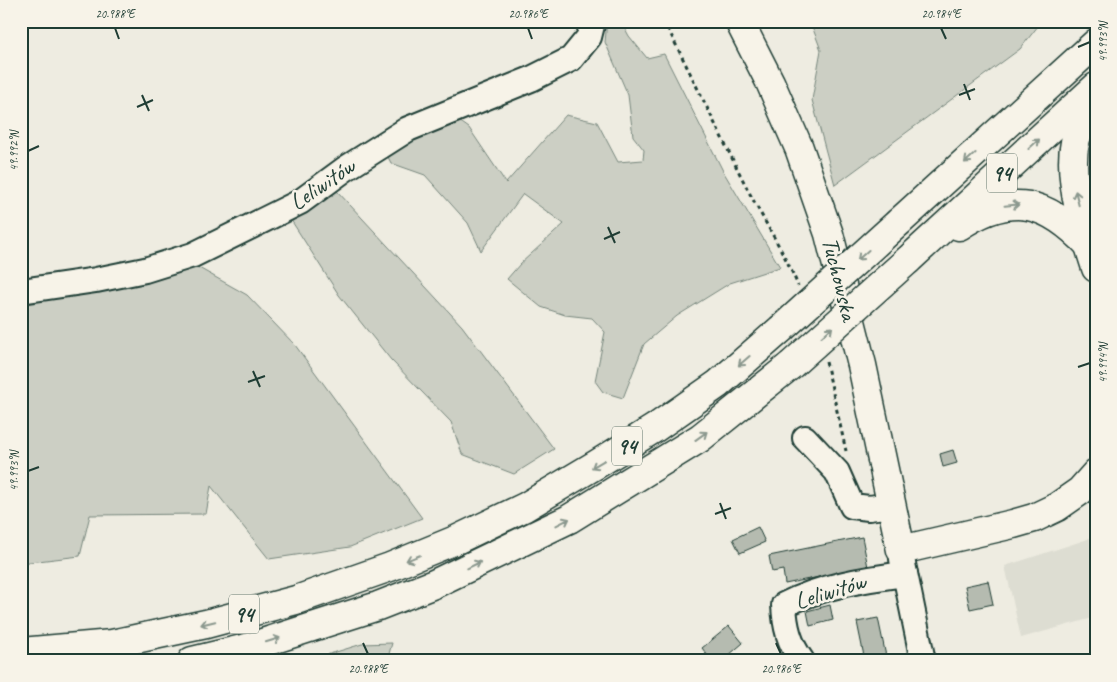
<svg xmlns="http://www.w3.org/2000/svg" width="1117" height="682" font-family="Caveat,sans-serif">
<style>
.built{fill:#ddddd2}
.green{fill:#cccfc4;stroke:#76867c}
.building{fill:#b5bbb0;stroke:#1f3d34}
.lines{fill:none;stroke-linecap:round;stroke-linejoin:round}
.minor-casing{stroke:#1f3d34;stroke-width:28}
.major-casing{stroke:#1f3d34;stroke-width:31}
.path{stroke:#1f3d34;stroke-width:3;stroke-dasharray:4 4;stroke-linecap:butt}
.minor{stroke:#f7f3e8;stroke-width:24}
.major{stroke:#f7f3e8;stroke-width:28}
.major-bridge-casing{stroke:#1f3d34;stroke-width:31;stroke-linecap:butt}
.major-bridge{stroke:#f7f3e8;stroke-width:28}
.oneway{stroke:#8b988e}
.ticks{fill:none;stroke:#1f3d34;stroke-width:2}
.labels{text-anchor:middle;stroke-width:5;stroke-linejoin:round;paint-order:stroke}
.shield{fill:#f7f3e8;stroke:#60746a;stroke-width:1}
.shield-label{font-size:22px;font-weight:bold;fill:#1f3d34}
.street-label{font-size:24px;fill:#1f3d34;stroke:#f7f3e8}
.neatline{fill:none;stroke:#1f3d34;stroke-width:2}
.ticks-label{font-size:12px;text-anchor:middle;fill:#1f3d34}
</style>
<rect width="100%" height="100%" fill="#eeece1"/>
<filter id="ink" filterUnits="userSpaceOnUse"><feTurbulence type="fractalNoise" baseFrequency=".02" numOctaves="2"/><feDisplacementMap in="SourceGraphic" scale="10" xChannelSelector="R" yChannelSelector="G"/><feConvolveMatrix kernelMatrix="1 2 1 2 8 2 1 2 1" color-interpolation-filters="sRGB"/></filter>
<g filter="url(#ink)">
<path class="built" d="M1096,535v82l-75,21 -16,-72 80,-26z"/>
<g class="green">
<path d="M607,21h14l8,15 18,22 17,-4 59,117 57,96 -50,16 -53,33 -33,28 -21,54 -20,-6 -8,-11 10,-49 -13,-14 -27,-3 -24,-8 -34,-28 13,-15 44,-40 -41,-30 -42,57 -13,-28 -43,-48 -34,-12 -5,-10 69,-35 14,10 37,55 60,-68 31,7 21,40 25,-2 1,-10 -11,-14 -5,-41 -23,-53z"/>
<path d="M810,21h232l-22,28 -185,136 -23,-85 9,-50z"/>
<path d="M337,191l125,135 92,123 -40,25 -52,-20 -11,-32 -60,-62 -52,-65 -48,-75 34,-25z"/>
<path d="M190,263l57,32 48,50 127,173 -72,29 -81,12 -58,-73 -5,28 -116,1 -10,41 -59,7v-261z"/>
<path d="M392,643l-5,18h-80l55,-17z"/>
</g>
<g class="building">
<path d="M953,450l4,13 -14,4 -3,-13z"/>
<path d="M758,527l7,15 -25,11 -7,-14z"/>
<path d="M862,537l6,30 -83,17 -2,-14 -11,2 -3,-16z"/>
<path d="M988,581l5,23 -23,5 -5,-23z"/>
<path d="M830,605l3,15 -23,6 -3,-15z"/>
<path d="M878,618l9,43h-22l-8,-39z"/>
<path d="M729,626l14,17 -21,18h-10l-10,-13z"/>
</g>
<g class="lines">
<defs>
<g id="minor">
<path d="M21,291l75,-11 49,-10 48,-15 107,-53 45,-33 63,-40 123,-50 40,-20 18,-22 4,-16"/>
<path d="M805,438l32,34 15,34 17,2 22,-3"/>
<path d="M902,559l21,102"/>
<path d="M802,661c-13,-18 -17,-35 -18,-56 37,-19 81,-26 121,-31"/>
</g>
<g id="major">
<path d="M739,21l31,61 29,66 30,86 33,131 39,185 112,-26 21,-6 23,-11 23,-16 16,-18"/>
<path d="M1096,106c-9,11 -18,23 -21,36 -8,36 10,92 21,126"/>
<path d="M899,222l197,-179"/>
<path d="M959,226c53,-35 88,-25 130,19"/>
<path d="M908,260l188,-173"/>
<path d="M21,652l91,-8 94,-20 90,-24 94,-33 68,-28 67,-32 72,-43 58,-36 63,-44 63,-55"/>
<path d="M192,661l58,-14 128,-41 56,-22 135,-65 131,-81 91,-73"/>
</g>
</defs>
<use href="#minor" class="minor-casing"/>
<use href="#major" class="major-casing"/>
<g class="path">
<path d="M664,21c29,57 56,114 85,171 16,31 36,61 49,94"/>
<path d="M826,362l20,89"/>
</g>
<use href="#minor" class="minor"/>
<use href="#major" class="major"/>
<defs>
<g id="major-bridge">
<path d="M781,329l118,-107"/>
<path d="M791,365l117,-105"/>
</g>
</defs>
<use href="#major-bridge" class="major-bridge-casing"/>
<use href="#major-bridge" class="major-bridge"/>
</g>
<defs><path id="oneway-shaft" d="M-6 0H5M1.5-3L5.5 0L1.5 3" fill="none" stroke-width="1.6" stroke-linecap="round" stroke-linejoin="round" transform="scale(1.25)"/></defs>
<g class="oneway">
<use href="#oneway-shaft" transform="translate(1034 144) rotate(-42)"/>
<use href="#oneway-shaft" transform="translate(970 158) rotate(138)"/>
<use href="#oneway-shaft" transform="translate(1077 198) rotate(-103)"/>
<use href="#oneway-shaft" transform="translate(1012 205) rotate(-5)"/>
<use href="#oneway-shaft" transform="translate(863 255) rotate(138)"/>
<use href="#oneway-shaft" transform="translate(827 332) rotate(-42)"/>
<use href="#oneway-shaft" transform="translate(744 361) rotate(139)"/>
<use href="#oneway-shaft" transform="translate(701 436) rotate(-36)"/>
<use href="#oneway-shaft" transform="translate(598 464) rotate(149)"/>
<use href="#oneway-shaft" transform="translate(563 522) rotate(-27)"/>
<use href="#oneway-shaft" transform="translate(413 558) rotate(158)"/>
<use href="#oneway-shaft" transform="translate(474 565) rotate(-26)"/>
<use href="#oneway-shaft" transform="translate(208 623) rotate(166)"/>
<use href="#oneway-shaft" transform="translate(273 640) rotate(-17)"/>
</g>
</g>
<path class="ticks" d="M115,28l4,11M528,28l4,11M941,28l5,11M1078,47l12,-5M964,84l6,16M142,95l7,16M959,95l16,-6M137,107l16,-7M28,151l11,-5M608,227l7,16M604,239l16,-7M1078,367l12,-4M253,371l7,16M248,382l17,-6M28,471l11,-4M720,503l6,16M715,514l16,-6M363,643l5,11M776,643l5,11"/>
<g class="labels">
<g class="shield">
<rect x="987" y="153.5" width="30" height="39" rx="4"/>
<rect x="612" y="426.5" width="30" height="39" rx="4"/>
<rect x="229" y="594.5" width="30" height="39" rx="4"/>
</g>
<g class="shield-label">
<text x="1002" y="181">94</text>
<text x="627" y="454">94</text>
<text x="244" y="622">94</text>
</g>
<g class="street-label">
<text transform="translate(322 184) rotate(-34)" y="8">Leliwitów</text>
<text transform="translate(840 279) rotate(76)" y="8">Tuchowska</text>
<text transform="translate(830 591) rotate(-17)" y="8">Leliwitów</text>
</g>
</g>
<rect width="1117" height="682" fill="none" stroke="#f7f3e8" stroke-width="55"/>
<rect x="28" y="28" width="1062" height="626" class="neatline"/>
<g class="ticks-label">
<text x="115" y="18">20.988°E</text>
<text x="528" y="18">20.986°E</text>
<text x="941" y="18">20.984°E</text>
<text transform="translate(1103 42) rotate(-90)" y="4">49.993°N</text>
<text transform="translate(14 151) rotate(-90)" y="4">49.992°N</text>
<text transform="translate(1103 363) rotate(-90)" y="4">49.994°N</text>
<text transform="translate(14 471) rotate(-90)" y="4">49.993°N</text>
<text x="368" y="673">20.988°E</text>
<text x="781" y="673">20.986°E</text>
</g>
</svg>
